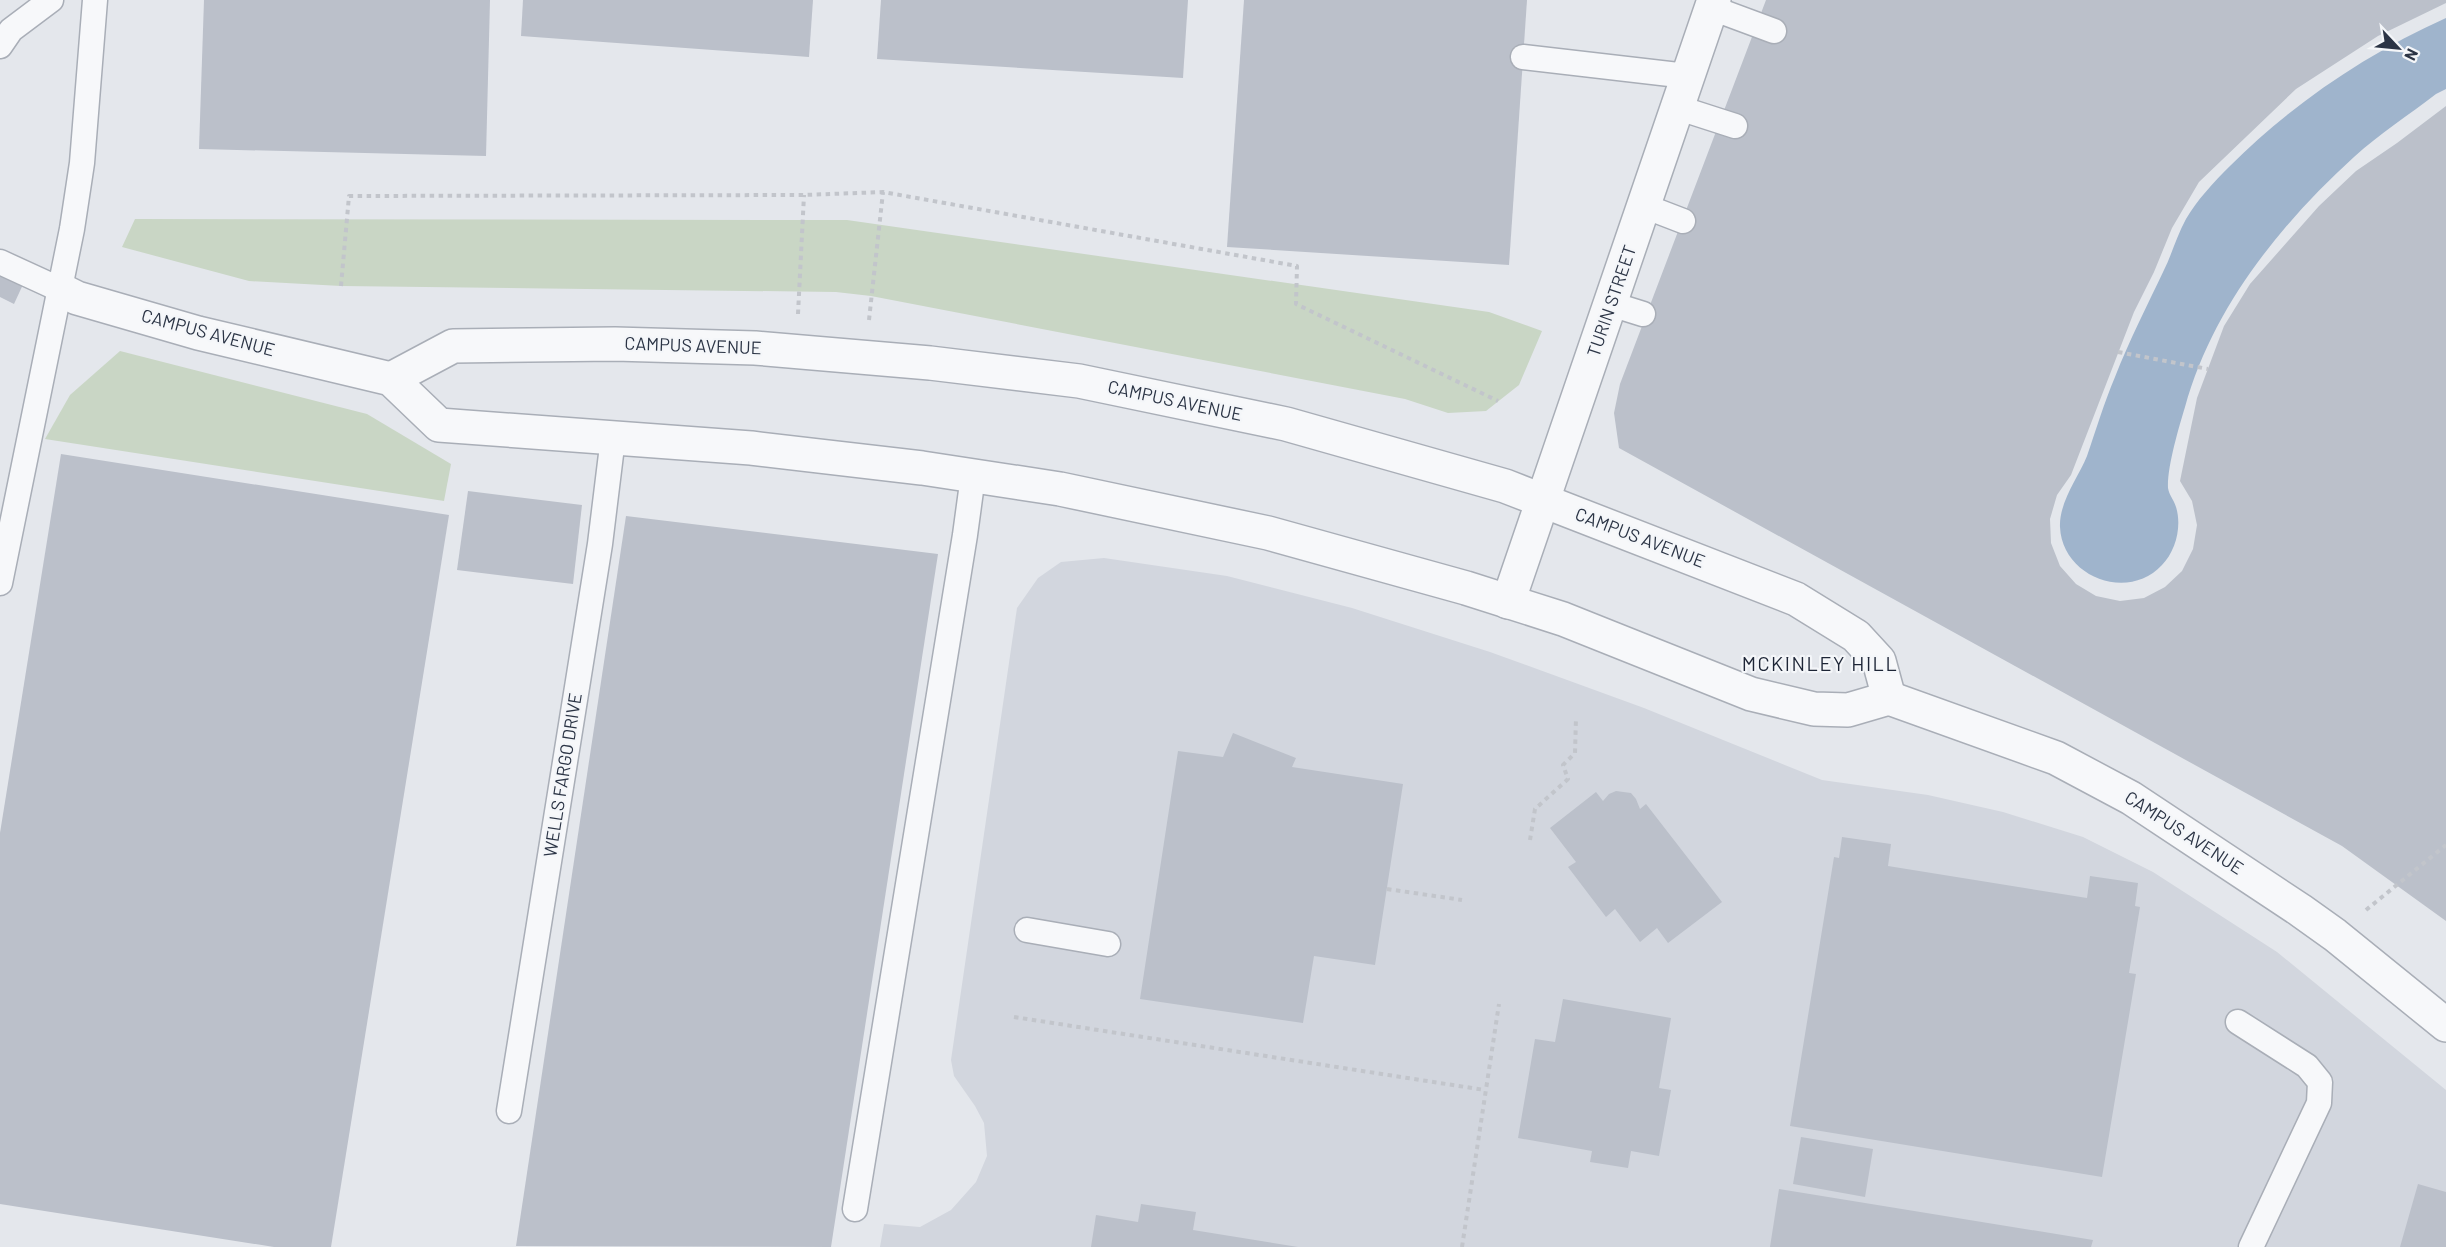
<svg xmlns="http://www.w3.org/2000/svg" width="2446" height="1247" font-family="Barlow,sans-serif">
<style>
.built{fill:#d2d6de}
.green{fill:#c9d6c5}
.water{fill:#9fb4cc}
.building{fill:#bbc0ca}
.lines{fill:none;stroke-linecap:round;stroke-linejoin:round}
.service-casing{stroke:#a9aeb7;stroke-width:27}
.minor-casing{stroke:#a9aeb7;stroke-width:36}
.path{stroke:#c2c5cb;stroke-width:4;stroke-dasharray:4.5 4.5;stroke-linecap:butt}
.service{stroke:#f7f8fa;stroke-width:24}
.minor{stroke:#f7f8fa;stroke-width:33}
.labels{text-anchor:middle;stroke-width:4.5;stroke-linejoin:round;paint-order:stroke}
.street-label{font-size:18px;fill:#2b3445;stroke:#f4f6f9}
.neighbourhood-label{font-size:20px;letter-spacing:1.5px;fill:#1d2536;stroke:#f4f6f9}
</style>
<rect width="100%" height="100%" fill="#e4e7ec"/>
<path class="built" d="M1104,558l123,18 125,32 138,44 154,56 178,72 106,15 75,17 80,25 70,35 124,80 169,138v157h-1566l4,-23 36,3 31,-17 25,-28 11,-26 -3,-33 -9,-17 -21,-30 -3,-16 66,-452 21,-30 23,-16z"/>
<g class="green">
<path d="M135,219l712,1 642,92 53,19 -23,54 -33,26 -38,2 -43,-14 -534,-103 -35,-4 -495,-6 -92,-5 -127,-34z"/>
<path d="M120,351l247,63 84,50 -7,37 -399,-62 25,-44z"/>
</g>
<path class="water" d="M2446,18v71l-10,5c-27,21 -57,40 -82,63 -74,67 -142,152 -169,250 -6,20 -18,60 -17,81 1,7 6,12 8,19 6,19 0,44 -14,58 -34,37 -100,12 -102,-38 -1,-25 18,-49 27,-71 9,-26 17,-53 28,-79 14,-36 32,-71 49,-107 8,-16 13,-35 22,-51 11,-19 28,-37 44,-53 62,-62 136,-112 216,-148z"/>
<g class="building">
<path d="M204,0h286l-4,156 -287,-7z"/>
<path d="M523,0h290l-4,57 -288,-21z"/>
<path d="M881,0h307l-5,78 -306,-19z"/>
<path d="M1244,0h283l-18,265 -282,-18z"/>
<path d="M1766,0h680v3l-68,33 -82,53 -97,93 -27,46 -18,44 -20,40 -63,163 -14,20 -7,24 1,24 9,23 16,18 20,12 24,5 24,-3 21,-11 17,-16 11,-22 4,-24 -5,-24 -12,-20 17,-83 27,-72 26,-42 69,-78 37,-35 41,-28 49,-37v815l-104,-75 -723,-398 -5,-35 6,-29z"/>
<path d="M0,255l31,12 -17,37 -14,-7z"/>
<path d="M61,454l388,61 -118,732h-57l-274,-43v-371z"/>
<path d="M468,491l114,14 -9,79 -116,-14z"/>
<path d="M626,516l312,38 -107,693 -315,-1z"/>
<path d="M1233,733l63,25 -4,9 111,17 -28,181 -61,-9 -11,67 -163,-24 38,-248 45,6z"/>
<path d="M1616,791l15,2 5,6 4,10 6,-5 76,98 -54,41 -11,-15 -17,14 -25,-33 -9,8 -38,-50 8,-5 -26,-34 46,-36 7,9 6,-7z"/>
<path d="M1842,837l49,7 -3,22 199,32 3,-22 48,7 -3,23 5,1 -11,66 7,1 -34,203 -312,-51 44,-269 5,1z"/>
<path d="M1563,999l108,19 -12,70 12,2 -12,66 -28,-5 -3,17 -38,-6 2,-11 -74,-13 17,-99 20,3z"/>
<path d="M1801,1137l72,12 -8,48 -72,-13z"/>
<path d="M2418,1184l28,8v55h-46z"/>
<path d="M1779,1189l314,51 -2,7h-321z"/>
<path d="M1141,1204l55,8 -3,18 105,17h-207l5,-32 42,7z"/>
</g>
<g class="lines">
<defs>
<g id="service">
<path d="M1712,8l62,23"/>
<path d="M0,46l11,-16 40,-30"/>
<path d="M1523,57l164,19"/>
<path d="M1676,107l59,19"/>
<path d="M1644,206l39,15"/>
<path d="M0,262l61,28"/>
<path d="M1611,304l32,10"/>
<path d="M0,583l72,-354 10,-66 13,-163"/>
<path d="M1027,930l81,14"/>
<path d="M2238,1022l69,44 13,16 -1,21 -68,144"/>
<path d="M509,1111l91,-567 13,-106"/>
<path d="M855,1209l110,-674 8,-59"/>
</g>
<g id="minor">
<path d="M61,290l16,8 121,35 193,46 48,46 312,23 171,20 138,21 208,44 198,55 97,31 188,75 63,15 34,1 41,-12 167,60 75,40 169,112 35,25 111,90"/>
<path d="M391,379l62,-33 162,-2 140,4 175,15 149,18 207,43 219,62 291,113 60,37 23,25 10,37"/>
<path d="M1508,602l206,-602"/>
</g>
</defs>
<use href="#service" class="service-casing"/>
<use href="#minor" class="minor-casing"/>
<g class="path">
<path d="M341,286l8,-90 455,-1 79,-3 414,74 -1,38 202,97"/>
<path d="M798,314l6,-119"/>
<path d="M869,320l14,-128"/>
<path d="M2118,352l90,17"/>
<path d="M1530,840l5,-31 33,-30 -5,-14 12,-12 1,-36"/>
<path d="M1387,889l75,11"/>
<path d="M2366,910l80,-65"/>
<path d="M1014,1017l471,73"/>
<path d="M1462,1247l37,-243"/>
</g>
<use href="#service" class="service"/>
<use href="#minor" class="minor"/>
</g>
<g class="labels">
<g class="street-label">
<text transform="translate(1612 301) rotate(-71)" y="6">TURIN STREET</text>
<text transform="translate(208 333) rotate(15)" y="6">CAMPUS AVENUE</text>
<text transform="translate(693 346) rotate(2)" y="6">CAMPUS AVENUE</text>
<text transform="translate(1175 401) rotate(12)" y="6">CAMPUS AVENUE</text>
<text transform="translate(1640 538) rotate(21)" y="6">CAMPUS AVENUE</text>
<text transform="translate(563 775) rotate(-81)" y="6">WELLS FARGO DRIVE</text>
<text transform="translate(2184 833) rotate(33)" y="6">CAMPUS AVENUE</text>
</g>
<g class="neighbourhood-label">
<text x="1820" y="671">MCKINLEY HILL</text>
</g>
</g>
<g transform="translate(2398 48) rotate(116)" stroke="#f4f6f9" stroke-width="4.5" paint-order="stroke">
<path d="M0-4.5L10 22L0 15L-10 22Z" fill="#2b3445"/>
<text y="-9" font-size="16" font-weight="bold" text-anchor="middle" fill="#2b3445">N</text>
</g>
</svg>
